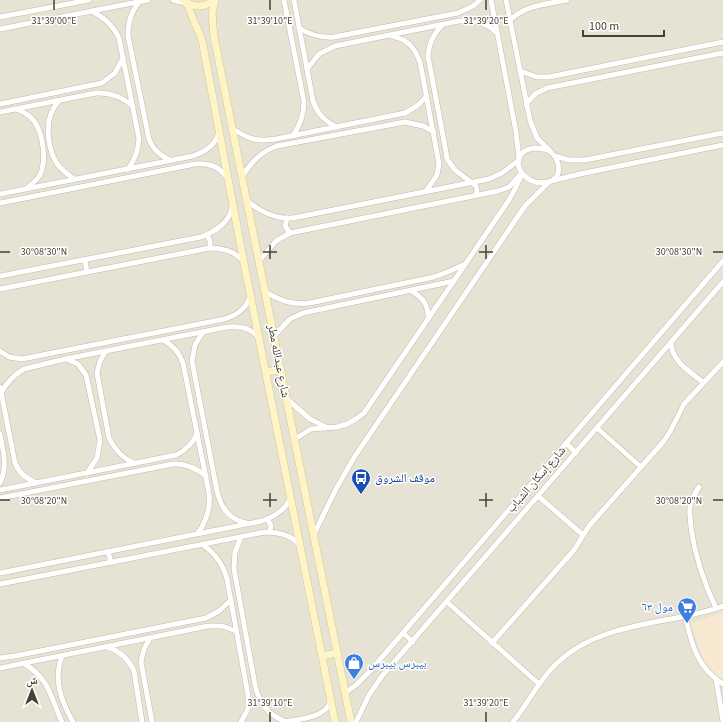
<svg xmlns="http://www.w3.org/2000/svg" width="723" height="722" font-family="'Source Sans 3','Noto Naskh Arabic',sans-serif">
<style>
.residential{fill:#e7e3d4}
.commercial{fill:#f6e8d1}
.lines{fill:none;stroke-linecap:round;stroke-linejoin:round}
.street-casing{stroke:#bfb9a9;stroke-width:6}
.secondary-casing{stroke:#d4c796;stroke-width:8}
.street{stroke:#fff;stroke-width:5}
.secondary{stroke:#fff4c5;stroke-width:7}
.ticks{fill:none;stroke:#464135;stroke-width:1.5}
.labels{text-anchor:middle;stroke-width:3;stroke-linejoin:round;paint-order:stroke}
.street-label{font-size:12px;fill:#464135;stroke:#fff}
.transit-label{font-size:12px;fill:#164399;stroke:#fff;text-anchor:start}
.shop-label{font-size:12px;fill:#366cbe;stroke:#fff;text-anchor:end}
.ticks-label{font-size:10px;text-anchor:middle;fill:#464135;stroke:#fff;stroke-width:3;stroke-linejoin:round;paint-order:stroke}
</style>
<rect width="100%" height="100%" fill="#f3f0e6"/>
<rect class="residential" x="0" y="0" width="723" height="722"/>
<path class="commercial" d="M723,612v67l-10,-6 -9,-10 -13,-40z"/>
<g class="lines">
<defs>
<g id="street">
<path d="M173,0l12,3"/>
<path d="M284,0l20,102c0,13 -4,23 -11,34"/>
<path d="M294,0l19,101c5,13 11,20 24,26"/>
<path d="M491,0l25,132 3,26"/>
<path d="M506,0l24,120 7,18 14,14"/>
<path d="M140,1c-9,11 -12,21 -12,35l21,103c4,11 11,16 21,21"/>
<path d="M91,11c13,6 22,14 28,27l20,101c-1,12 -4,21 -11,30"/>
<path d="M0,17l89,-17"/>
<path d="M510,20c16,-15 37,-16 57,-20"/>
<path d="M442,25c-9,10 -13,18 -14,31l18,96 1,7 8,11 21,16 1,5 -1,4"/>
<path d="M299,28c11,7 22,10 35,9l124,-24 15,-7 7,-6"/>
<path d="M0,29l148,-29"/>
<path d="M392,36l12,4 6,5 5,6 5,11 19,102 -2,11 -11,16"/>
<path d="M307,69l12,-15 16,-8 124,-25c15,-1 27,1 38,12"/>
<path d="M520,71l17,6h12l174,-35"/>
<path d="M59,101c-15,15 -13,43 -3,61 4,7 11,12 18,17"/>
<path d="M0,104l102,-21 13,-10 8,-15"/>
<path d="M526,104l9,-10 12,-6 176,-35"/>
<path d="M16,109c8,3 14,6 18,12 9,12 13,40 6,54 -3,5 -8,9 -13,13"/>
<path d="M0,112l96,-19c15,-1 26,4 37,13"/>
<path d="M233,129c16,10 23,13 43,10l129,-26 12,-7 10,-10"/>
<path d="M534,148c6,0 11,0 15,3 11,7 15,27 -1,31 -27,6 -44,-29 -14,-34z"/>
<path d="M555,156l14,4h16l138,-27"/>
<path d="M242,176c10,-14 18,-24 35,-30l128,-24 18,4 11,6"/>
<path d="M551,181l29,-7 143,-29"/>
<path d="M0,194l193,-38c12,-4 24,-12 26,-25"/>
<path d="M247,201c15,11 27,18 46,17l196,-39 13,-6 17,-13"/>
<path d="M0,203l195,-39c12,-1 24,2 31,13"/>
<path d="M287,218l-2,8 5,7"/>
<path d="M207,235l3,6v7"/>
<path d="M85,260l2,12"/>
<path d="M259,261l17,-20 14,-8 208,-42 11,-4 10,-11"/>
<path d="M0,276l201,-39c14,-5 29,-15 31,-30"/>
<path d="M0,289l210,-41c12,0 25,3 33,13"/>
<path d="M411,291c12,6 18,15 17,28"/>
<path d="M265,292c17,9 26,13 45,11l124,-26 16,-6 15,-7"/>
<path d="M203,332l-8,13 -3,16 25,130c4,17 12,28 29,32"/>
<path d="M274,336l16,-17 13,-6 151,-32"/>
<path d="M163,340c10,5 16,12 20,23l26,130c2,15 -2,27 -11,40"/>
<path d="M671,342c0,19 19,30 32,40"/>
<path d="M0,351l9,6 13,2 203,-40c12,-4 22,-11 25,-23"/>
<path d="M106,351l-6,10 -3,12 12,65c6,12 13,20 25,25"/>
<path d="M66,359l12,5 8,11 14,65 -3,18 -10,15"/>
<path d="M0,387l15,76c4,10 11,16 22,20"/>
<path d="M1,393c6,-11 12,-18 23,-24l41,-10 162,-32c12,-1 25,0 31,11"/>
<path d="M287,399l23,20 16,8"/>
<path d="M597,428l44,39"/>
<path d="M0,434c3,17 8,32 0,49"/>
<path d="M295,439l16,-10 26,-2 10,-3 9,-5 8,-6 145,-213 7,-13 6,-13"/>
<path d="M566,443l10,10"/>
<path d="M699,487c-4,6 -8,12 -9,20 -1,6 1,14 1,21 4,28 13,55 25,80"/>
<path d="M0,490l176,-35c10,-5 17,-11 21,-22"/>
<path d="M538,496l45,39"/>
<path d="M0,498l173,-34c13,-1 23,4 33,12"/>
<path d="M267,519l4,6 -1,7"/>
<path d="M314,534l23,-47 18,-31 170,-250 24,-24"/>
<path d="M241,537l-6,15 -1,17 21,116c5,20 11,28 31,37"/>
<path d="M203,545c13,9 20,19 24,34l21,116v14l-7,13"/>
<path d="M108,551l3,12"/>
<path d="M0,573l262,-52c11,-4 24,-11 28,-23"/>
<path d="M0,584l265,-52c12,0 28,3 35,14"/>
<path d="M447,602l92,82"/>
<path d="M685,616c7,29 11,50 38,68"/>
<path d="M403,633l10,9"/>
<path d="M150,638l-6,11 -3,13 11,60"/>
<path d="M492,643l82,-93 15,-24 75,-85 7,-11 13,-26 39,-42"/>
<path d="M107,647c13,4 21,11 27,24l8,51"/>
<path d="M62,656c-9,23 -1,45 11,66"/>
<path d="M0,658l15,-2 191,-38 13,-7 12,-11"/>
<path d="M23,663c27,16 27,33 39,59"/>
<path d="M0,668l208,-42h14l14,5"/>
<path d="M716,679l7,42"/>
<path d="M345,693l11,-8 15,-15 352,-409"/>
<path d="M284,722c16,-3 41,-4 47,-21"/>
<path d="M356,722l13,-27 13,-19 341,-394"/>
<path d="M513,722c15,-19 25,-40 42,-57 45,-45 112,-39 168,-59"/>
</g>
<g id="secondary">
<path d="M183,0c9,8 21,8 31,0"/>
<path d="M215,0l-3,13 2,24 137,685"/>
<path d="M187,4l15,36 40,213 93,469"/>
<path d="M266,372l15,-2"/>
<path d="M322,656l15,-3"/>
</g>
</defs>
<use href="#street" class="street-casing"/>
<use href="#secondary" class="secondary-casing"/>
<use href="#street" class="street"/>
<use href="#secondary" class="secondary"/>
</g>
<path class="ticks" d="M54,0v10M270,0v10M486,0v10M270,245v14M486,245v14M0,252h10M263,252h14M479,252h14M713,252h10M270,493v14M486,493v14M0,500h10M263,500h14M479,500h14M713,500h10M270,712v10M486,712v10"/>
<defs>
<symbol id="bus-pin" viewBox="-11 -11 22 30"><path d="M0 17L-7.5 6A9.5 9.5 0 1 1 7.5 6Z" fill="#1a4fb4" stroke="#fff"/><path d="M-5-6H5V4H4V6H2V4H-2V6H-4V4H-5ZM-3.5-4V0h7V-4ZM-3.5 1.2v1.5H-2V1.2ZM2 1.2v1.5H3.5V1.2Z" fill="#fff"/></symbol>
<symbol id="supermarket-pin" viewBox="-11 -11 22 30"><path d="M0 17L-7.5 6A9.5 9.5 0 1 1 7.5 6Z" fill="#3f7fe0" stroke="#fff"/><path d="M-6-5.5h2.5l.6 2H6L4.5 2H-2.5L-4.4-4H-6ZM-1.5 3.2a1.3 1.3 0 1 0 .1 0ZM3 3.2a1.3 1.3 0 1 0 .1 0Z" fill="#fff"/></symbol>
<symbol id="shop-pin" viewBox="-11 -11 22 30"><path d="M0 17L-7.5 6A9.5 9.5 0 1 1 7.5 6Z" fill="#3f7fe0" stroke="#fff"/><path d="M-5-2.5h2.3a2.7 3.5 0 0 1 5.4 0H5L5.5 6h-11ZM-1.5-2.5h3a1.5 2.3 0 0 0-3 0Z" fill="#fff"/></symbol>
</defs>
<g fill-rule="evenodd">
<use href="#bus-pin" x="350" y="467" width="22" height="30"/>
<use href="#supermarket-pin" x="676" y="596" width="22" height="30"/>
<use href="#shop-pin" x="343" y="652" width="22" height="30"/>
</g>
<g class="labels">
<g class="street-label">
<text transform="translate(279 361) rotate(79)" y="4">شارع عبدالله مطر</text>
<text transform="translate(536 479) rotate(-49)" y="4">شارع إسكان الشباب</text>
</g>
<g class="transit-label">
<text x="375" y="482">موقف الشروق</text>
</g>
<g class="shop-label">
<text x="673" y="611">مول ٦٣</text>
<text x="368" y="667" text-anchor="start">بيبرس بيبرس</text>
</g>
</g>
<g class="ticks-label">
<text x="54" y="24">31°39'00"E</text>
<text x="270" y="24">31°39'10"E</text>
<text x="486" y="24">31°39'20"E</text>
<text x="44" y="255">30°08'30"N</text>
<text x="679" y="255">30°08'30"N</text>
<text x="44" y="504">30°08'20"N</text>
<text x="679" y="504">30°08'20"N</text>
<text x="270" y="706">31°39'10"E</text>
<text x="486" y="706">31°39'20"E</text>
</g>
<g transform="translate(32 690)" stroke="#ffffff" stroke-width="3" paint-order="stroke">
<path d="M0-3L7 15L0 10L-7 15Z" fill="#464135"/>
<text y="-6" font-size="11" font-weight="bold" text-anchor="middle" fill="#464135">ش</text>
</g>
<path d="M583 30v6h81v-6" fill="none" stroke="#464135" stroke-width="2"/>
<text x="589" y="30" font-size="12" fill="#464135" stroke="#ffffff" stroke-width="3" paint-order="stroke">100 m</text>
</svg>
